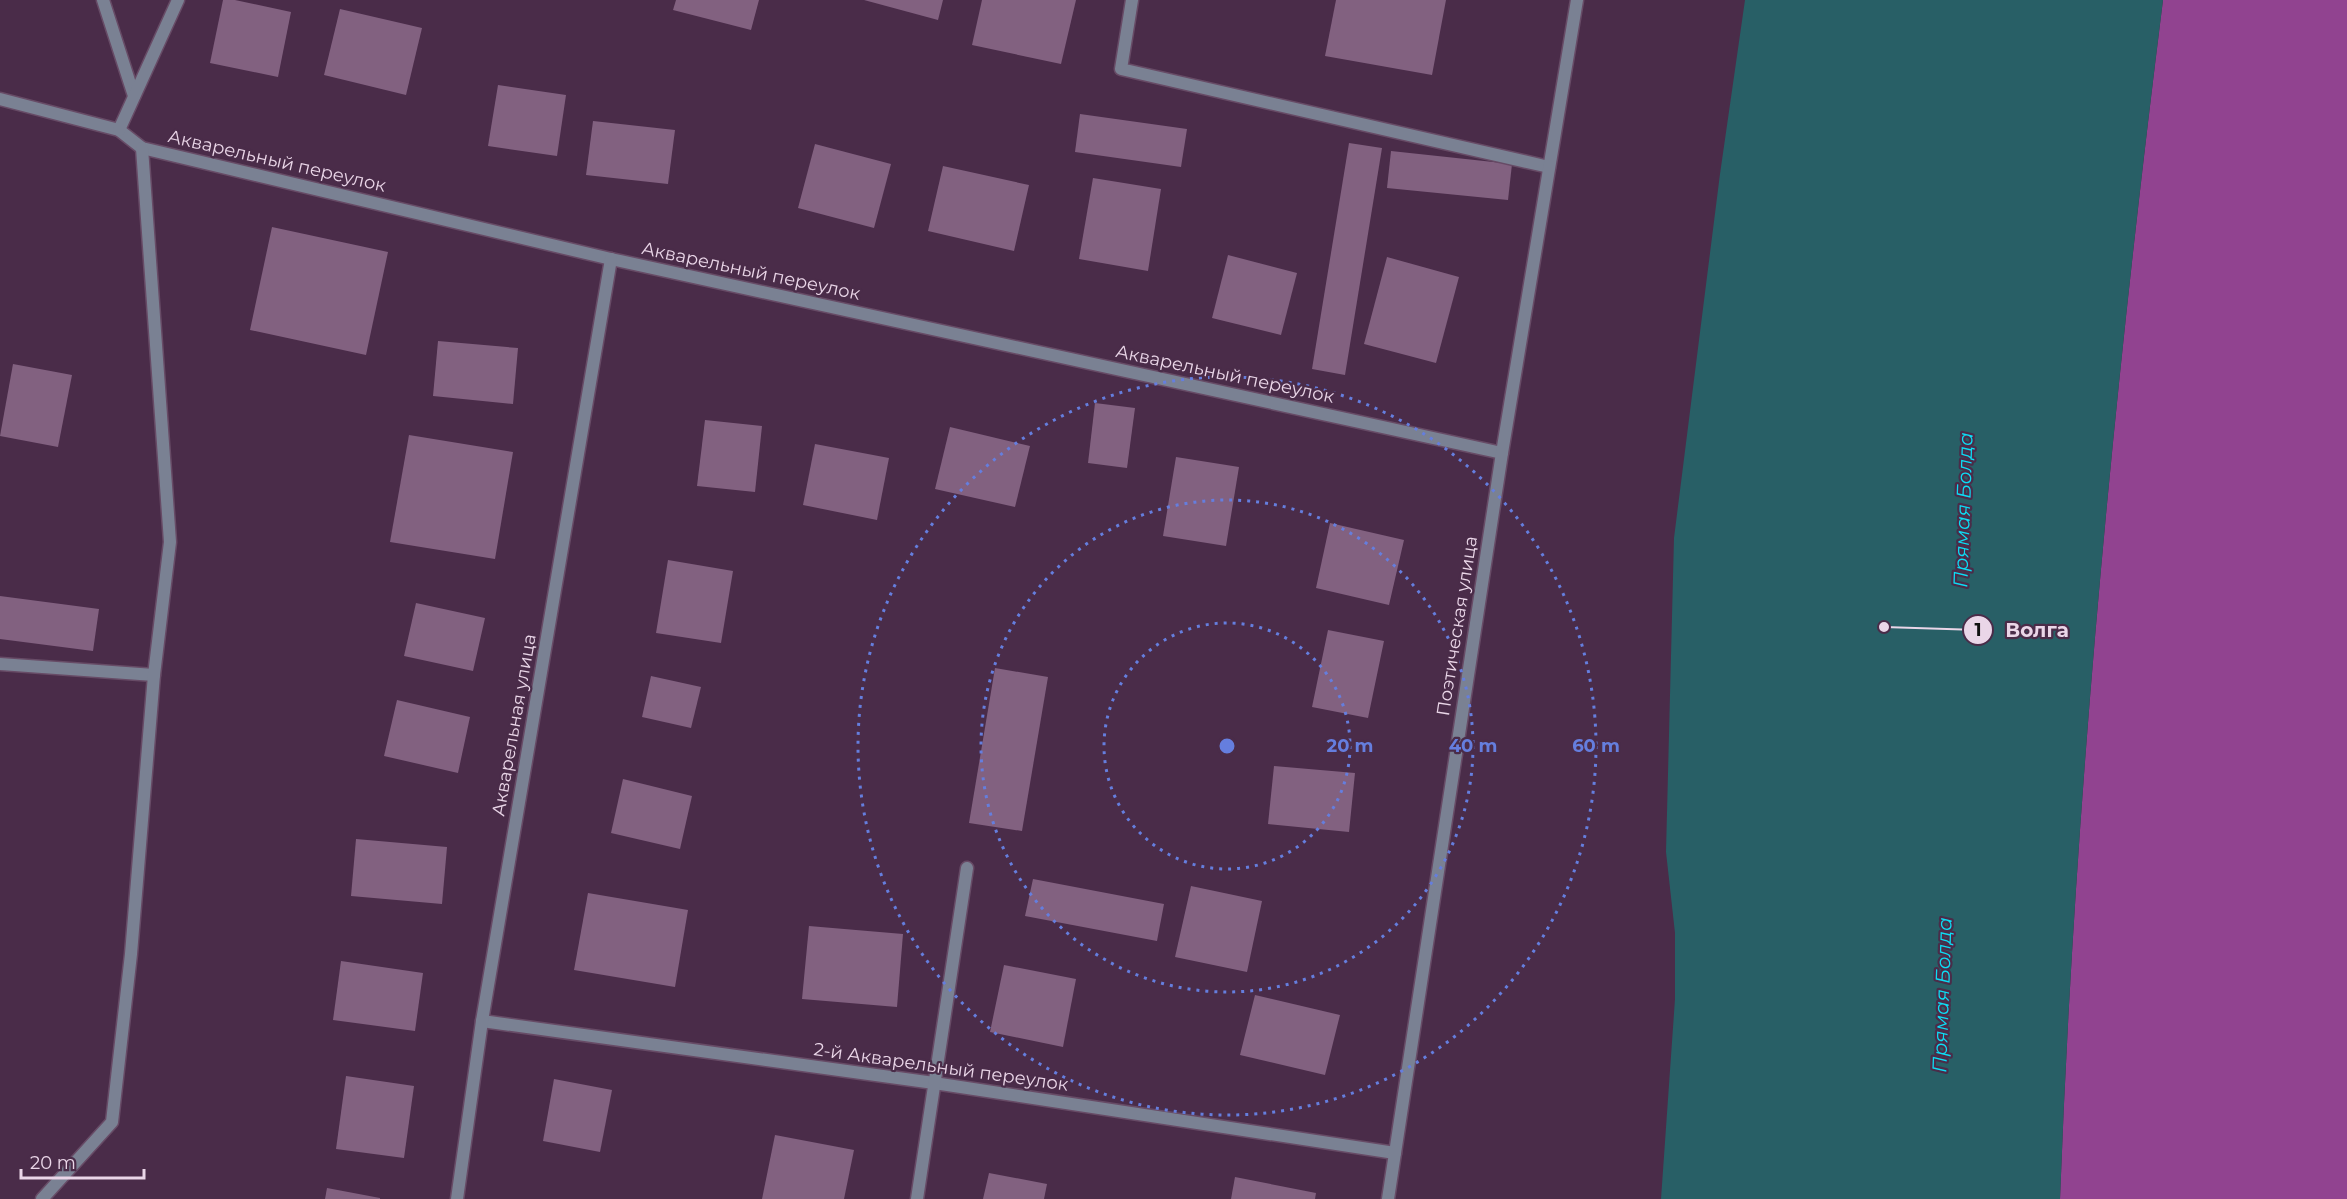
<svg xmlns="http://www.w3.org/2000/svg" width="2347" height="1199" font-family="Montserrat,sans-serif">
<style>
.forest{fill:#914390}
.water{fill:#285f66}
.building{fill:#826180}
.lines{fill:none;stroke-linecap:round;stroke-linejoin:round}
.lane-casing{stroke:#674b66;stroke-width:15}
.street-casing{stroke:#674b66;stroke-width:15}
.lane{stroke:#7a8193;stroke-width:12}
.street{stroke:#7a8193;stroke-width:12}
.ring{fill:none;stroke:#657ede;stroke-width:3;stroke-dasharray:3 6}
.labels{text-anchor:middle;stroke-width:4.5;stroke-linejoin:round;paint-order:stroke}
.street-label{font-size:18px;fill:#ead6e8;stroke:#4a2c49}
.water-label{font-size:20px;font-style:italic;fill:#0cddf4;stroke:#4a2c49}
.centre{fill:#657ede;stroke:#4a2c49;stroke-width:3}
.ring-label{font-size:18px;text-anchor:middle;font-weight:bold;fill:#657ede;stroke:#4a2c49;stroke-width:4.5;stroke-linejoin:round;paint-order:stroke}
.leader{fill:none;stroke:#ead6e8;stroke-width:2}
.callout-dot{fill:#ead6e8;stroke:#4a2c49;stroke-width:2}
.mark-label{font-size:18px;text-anchor:middle;font-weight:bold;fill:#111}
.callout-label{font-size:20px;text-anchor:middle;font-weight:bold;fill:#ead6e8;stroke:#4a2c49;stroke-width:4.5;stroke-linejoin:round;paint-order:stroke}
</style>
<rect width="100%" height="100%" fill="#4a2c49"/>
<path class="forest" d="M2163,0h184v1199h-287c15,-401 53,-801 103,-1199z"/>
<path class="water" d="M1745,0h418c-50,398 -88,798 -103,1199h-399l14,-200v-66l-9,-81 8,-314 46,-364z"/>
<g class="building">
<path d="M223,0h12l56,12 -13,65 -68,-14z"/>
<path d="M676,0h83l-8,30 -78,-20z"/>
<path d="M864,0h79l-5,20z"/>
<path d="M982,0h94l-15,64 -89,-19z"/>
<path d="M1336,0h110l-14,75 -107,-19z"/>
<path d="M340,9l82,19 -16,67 -82,-20z"/>
<path d="M498,85l68,10 -9,61 -69,-10z"/>
<path d="M1080,114l107,15 -6,38 -106,-15z"/>
<path d="M593,121l82,9 -7,54 -82,-9z"/>
<path d="M1349,143l33,5 -37,227 -33,-6z"/>
<path d="M815,144l76,20 -17,64 -76,-20z"/>
<path d="M1391,151l121,13 -4,36 -121,-12z"/>
<path d="M943,166l86,19 -15,66 -86,-20z"/>
<path d="M1093,178l68,11 -13,82 -69,-12z"/>
<path d="M272,227l116,25 -22,103 -116,-25z"/>
<path d="M1228,255l69,18 -16,62 -69,-17z"/>
<path d="M1387,257l72,20 -23,86 -72,-19z"/>
<path d="M438,341l80,7 -5,56 -80,-8z"/>
<path d="M13,364l59,11 -14,72 -58,-11z"/>
<path d="M1095,403l40,5 -8,60 -39,-5z"/>
<path d="M705,420l57,6 -7,66 -58,-6z"/>
<path d="M950,427l80,19 -15,61 -80,-18z"/>
<path d="M409,435l104,17 -18,107 -105,-17z"/>
<path d="M815,444l74,14 -12,62 -74,-15z"/>
<path d="M1176,457l63,10 -13,79 -63,-10z"/>
<path d="M1330,523l74,17 -15,65 -73,-17z"/>
<path d="M668,560l65,11 -12,72 -65,-10z"/>
<path d="M0,596l99,13 -6,42 -93,-12z"/>
<path d="M416,603l69,15 -12,53 -69,-15z"/>
<path d="M1328,630l56,11 -16,77 -56,-11z"/>
<path d="M995,668l53,9 -26,154 -53,-8z"/>
<path d="M651,676l50,11 -10,41 -49,-11z"/>
<path d="M397,700l73,17 -12,56 -74,-17z"/>
<path d="M1274,766l81,7 -6,59 -81,-8z"/>
<path d="M623,779l69,17 -12,53 -69,-16z"/>
<path d="M356,839l91,8 -5,57 -91,-8z"/>
<path d="M1033,879l131,25 -7,37 -132,-25z"/>
<path d="M1191,886l71,15 -15,71 -72,-15z"/>
<path d="M588,893l100,17 -13,77 -101,-17z"/>
<path d="M809,926l94,8 -6,73 -95,-8z"/>
<path d="M341,961l82,12 -8,58 -82,-11z"/>
<path d="M1004,965l72,14 -13,68 -73,-15z"/>
<path d="M1255,995l85,20 -15,60 -85,-20z"/>
<path d="M346,1076l68,10 -10,72 -68,-9z"/>
<path d="M554,1079l58,11 -12,62 -57,-11z"/>
<path d="M775,1135l79,15 -10,49h-82z"/>
<path d="M989,1173l58,11 -3,15h-61z"/>
<path d="M1235,1177l81,16 -1,6h-84z"/>
<path d="M327,1188l53,10v1h-55z"/>
</g>
<g class="lines">
<defs>
<path id="lane" d="M103,0l31,96"/>
<g id="street">
<path d="M1132,0l-11,69 428,98"/>
<path d="M0,99l119,31 23,18 469,111 891,194"/>
<path d="M119,130l59,-130"/>
<path d="M0,664l154,11"/>
<path d="M482,1021l452,62 461,70"/>
<path d="M42,1199l70,-77 19,-168 23,-279 16,-133 -28,-394"/>
<path d="M457,1199l25,-178 129,-762"/>
<path d="M917,1199l50,-331"/>
<path d="M1388,1199l114,-746 75,-453"/>
</g>
</defs>
<use href="#lane" class="lane-casing"/>
<use href="#street" class="street-casing"/>
<use href="#lane" class="lane"/>
<use href="#street" class="street"/>
</g>
<g class="ring">
<circle cx="1227" cy="746" r="123"/>
<circle cx="1227" cy="746" r="246"/>
<circle cx="1227" cy="746" r="369"/>
</g>
<g class="labels">
<g class="street-label">
<text transform="translate(277 161) rotate(13)" y="6">Акварельный переулок</text>
<text transform="translate(751 271) rotate(12)" y="6">Акварельный переулок</text>
<text transform="translate(1225 374) rotate(12)" y="6">Акварельный переулок</text>
<text transform="translate(1457 626) rotate(-81)" y="6">Поэтическая улица</text>
<text transform="translate(514 725) rotate(-80)" y="6">Акварельная улица</text>
<text transform="translate(941 1067) rotate(8)" y="6">2-й Акварельный переулок</text>
</g>
<g class="water-label">
<text transform="translate(1963 510) rotate(-88)" y="7">Прямая Болда</text>
<text transform="translate(1942 995) rotate(-88)" y="7">Прямая Болда</text>
</g>
</g>
<circle cx="1227" cy="746" r="9" class="centre"/>
<g class="ring-label">
<text x="1350" y="752">20 m</text>
<text x="1473" y="752">40 m</text>
<text x="1596" y="752">60 m</text>
</g>
<path class="leader" d="M1884 627L1978 630"/>
<g class="callout-dot">
<circle cx="1884" cy="627" r="6"/>
<circle cx="1978" cy="630" r="15"/>
</g>
<g class="mark-label">
<text x="1978" y="636">1</text>
</g>
<g class="callout-label">
<text x="2037" y="637">Волга</text>
</g>
<path d="M21 1169v9h123v-9" fill="none" stroke="#ead6e8" stroke-width="3"/>
<text x="30" y="1169" font-size="18" fill="#ead6e8" stroke="#4a2c49" stroke-width="4.5" paint-order="stroke">20 m</text>
</svg>
